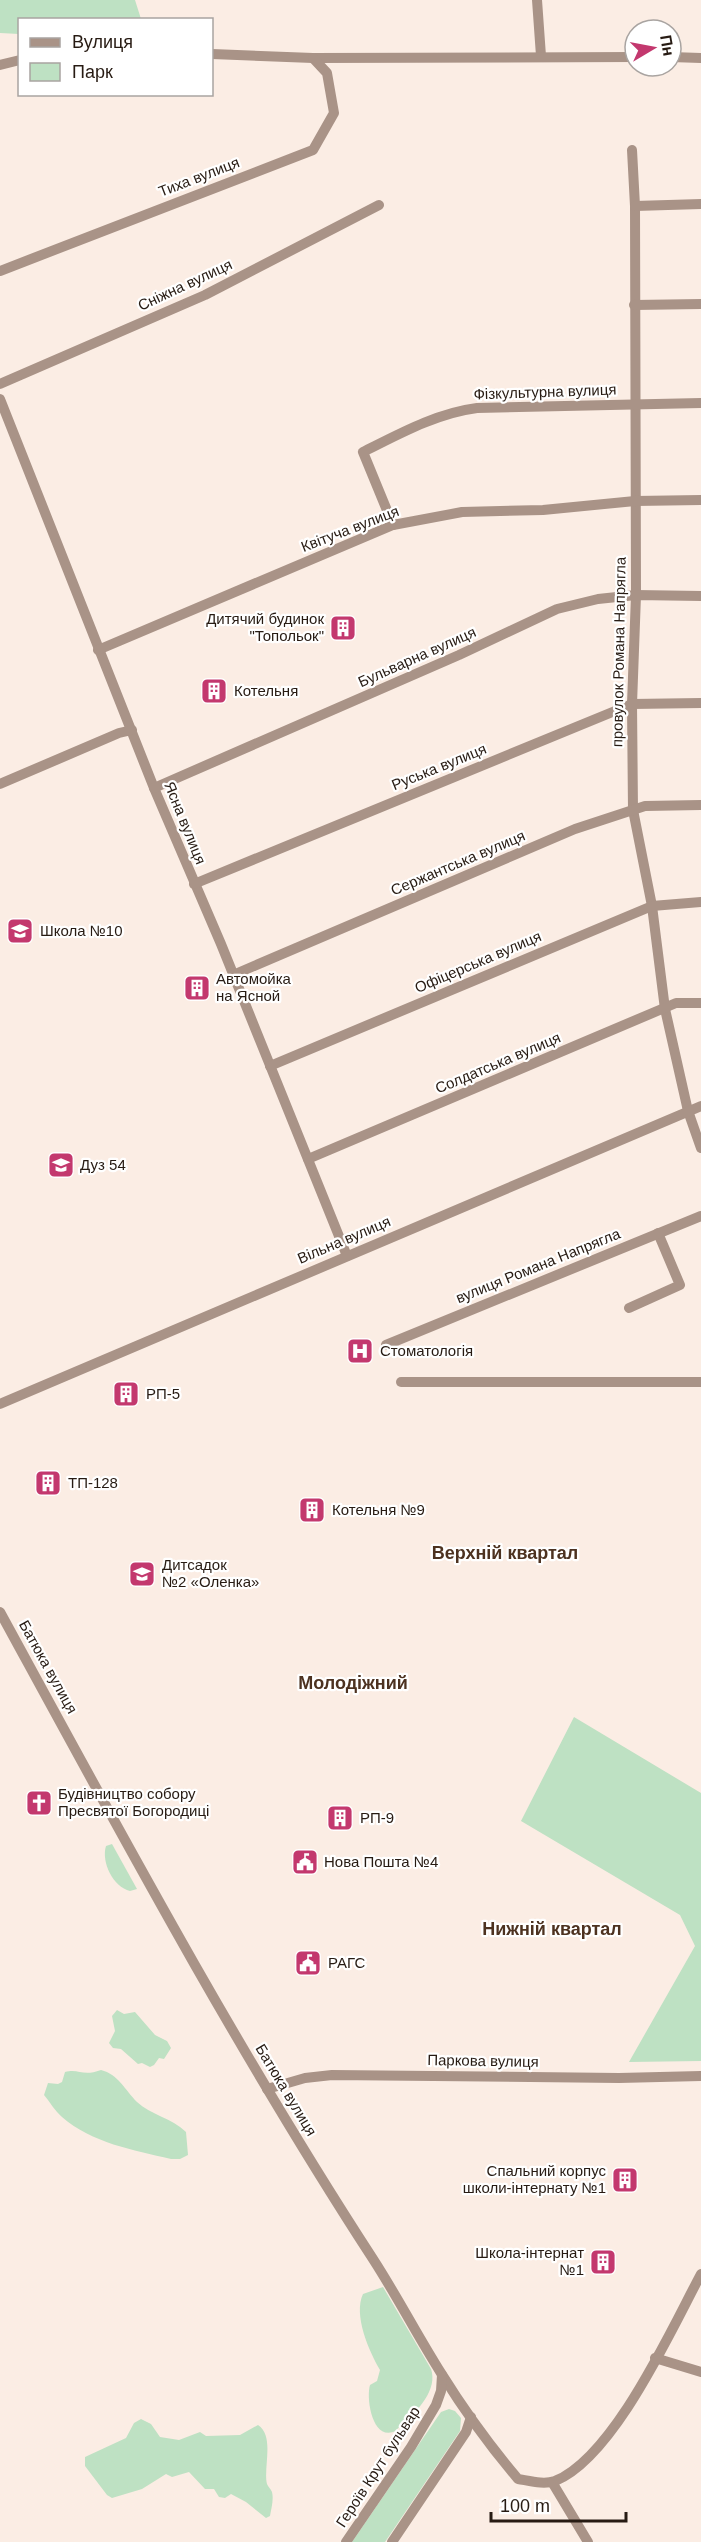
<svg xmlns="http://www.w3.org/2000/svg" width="701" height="2542" font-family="Arial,sans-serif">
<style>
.green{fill:#bee1c3}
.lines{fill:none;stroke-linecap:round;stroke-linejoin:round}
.minor{stroke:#a99387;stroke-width:10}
.labels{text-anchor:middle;stroke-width:4.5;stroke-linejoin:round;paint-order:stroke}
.street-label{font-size:15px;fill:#271b13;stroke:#fff}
.poi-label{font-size:15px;fill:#271b13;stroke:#fff;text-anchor:start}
.quarter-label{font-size:18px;font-weight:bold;fill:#4d3220;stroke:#fff}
</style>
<rect width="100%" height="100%" fill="#fbede4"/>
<g class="green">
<path d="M0,0h135l6,19 -121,1 -1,14 -19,-1z"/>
<path d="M574,1717l127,76v268l-72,1 66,-116 -15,-31 -159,-94z"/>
<path d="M112,1844l25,45 -7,2c-17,-4 -29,-29 -24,-45z"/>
<path d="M117,2010l7,4 11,-2 20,23 12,6 4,7 -7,11 -5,-1 -5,7 -4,2 -8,-4 -4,1 -17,-15 -8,-1 -4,-5 6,-12 -3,-15z"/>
<path d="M101,2070c17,4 24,20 36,32 14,13 35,16 49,30l2,23 -8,4h-9c-38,-9 -79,-16 -109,-42 -7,-6 -12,-15 -18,-22l4,-12 10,1 4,-2 3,-10c14,-4 17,5 36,-2z"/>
<path d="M383,2287l48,82c7,20 -13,42 -28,54 -4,3 -6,8 -10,9 -21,7 -27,-34 -23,-47l7,-4 3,-11c-11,-19 -27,-55 -17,-76z"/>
<path d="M449,2409l6,2 6,7 -1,13 -75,111h-33l89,-130z"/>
<path d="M141,2419l10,5 9,13 19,3 21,-8 6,4 34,-1 18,-10c17,11 5,43 9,59 1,3 4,5 5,8 2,8 -1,17 -2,24l-4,2 -20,-16 -15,-8 -6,4 -6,-1 -5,-8h-9l-16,-17 -17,5 -6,-3 -24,15 -30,9 -5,-3 -22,-29v-9l41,-19 8,-15z"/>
</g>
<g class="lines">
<g class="minor">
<path d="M537,0l4,56"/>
<path d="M212,54l101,4 322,-1"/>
<path d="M671,57l30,1"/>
<path d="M0,65l20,-5"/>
<path d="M632,150l3,56 1,389 -4,109 1,106 19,96 13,103 23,102 13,37"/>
<path d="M635,206l66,-2"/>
<path d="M0,271l313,-121 21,-37 -7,-40 -14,-15"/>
<path d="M634,305l67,-1"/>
<path d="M0,384l205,-89 174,-90"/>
<path d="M0,399l154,389 67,156 126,312"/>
<path d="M393,525l-30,-73c36,-18 74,-39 114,-44l224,-5"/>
<path d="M98,650l295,-125 69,-13 81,-2 92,-9 66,-1"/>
<path d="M0,784l119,-51 13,-3"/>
<path d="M154,788l305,-133 98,-46 41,-10 38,-4 65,1"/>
<path d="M194,884l438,-180 69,-1"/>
<path d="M233,975l342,-146 70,-23 56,-1"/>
<path d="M270,1066l382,-160 49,-4"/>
<path d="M308,1159l368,-156h25"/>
<path d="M629,1308l51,-23 -22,-52"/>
<path d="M386,1345l315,-129"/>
<path d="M401,1382h300"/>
<path d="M0,1404l701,-298"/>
<path d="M0,1612c119,218 237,438 373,647 24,37 44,76 68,114 23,37 49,73 77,106 12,2 26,6 37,2 59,-24 116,-151 146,-207"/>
<path d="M267,2089l38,-11 27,-3 287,3 82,-2"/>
<path d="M655,2358l46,14"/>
<path d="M552,2482l36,60"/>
<path d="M346,2542l65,-95 25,-42 5,-14 1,-16"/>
<path d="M392,2542l74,-110 5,-15"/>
</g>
</g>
<defs>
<symbol id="building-square" viewBox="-11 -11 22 22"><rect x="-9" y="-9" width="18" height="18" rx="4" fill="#c3386e" stroke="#fff"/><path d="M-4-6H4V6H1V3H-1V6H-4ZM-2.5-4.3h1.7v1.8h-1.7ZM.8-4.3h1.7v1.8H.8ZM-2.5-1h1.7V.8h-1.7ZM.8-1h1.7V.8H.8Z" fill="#fff"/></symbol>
<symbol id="school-square" viewBox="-11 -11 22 22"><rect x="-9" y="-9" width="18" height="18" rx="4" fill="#c3386e" stroke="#fff"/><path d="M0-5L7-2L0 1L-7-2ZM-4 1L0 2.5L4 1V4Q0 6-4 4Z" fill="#fff"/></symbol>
<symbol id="hospital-square" viewBox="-11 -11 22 22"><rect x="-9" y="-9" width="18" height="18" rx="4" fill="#c3386e" stroke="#fff"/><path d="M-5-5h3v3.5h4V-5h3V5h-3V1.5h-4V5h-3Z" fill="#fff"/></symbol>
<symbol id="church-square" viewBox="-11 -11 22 22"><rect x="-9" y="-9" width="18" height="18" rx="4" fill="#c3386e" stroke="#fff"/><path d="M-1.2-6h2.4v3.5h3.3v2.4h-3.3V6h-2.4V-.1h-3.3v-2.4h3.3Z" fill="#fff"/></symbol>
<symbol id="civic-square" viewBox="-11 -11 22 22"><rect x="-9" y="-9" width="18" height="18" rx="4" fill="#c3386e" stroke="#fff"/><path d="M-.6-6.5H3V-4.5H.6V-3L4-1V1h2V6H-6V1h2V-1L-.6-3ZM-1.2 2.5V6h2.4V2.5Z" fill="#fff"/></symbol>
</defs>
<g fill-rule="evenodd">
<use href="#building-square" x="328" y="613" width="30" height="30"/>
<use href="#building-square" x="199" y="676" width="30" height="30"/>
<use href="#school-square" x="5" y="916" width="30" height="30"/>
<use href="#building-square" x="182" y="973" width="30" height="30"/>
<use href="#school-square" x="46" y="1150" width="30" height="30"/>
<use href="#hospital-square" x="345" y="1336" width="30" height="30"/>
<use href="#building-square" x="111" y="1379" width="30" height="30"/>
<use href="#building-square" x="33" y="1468" width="30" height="30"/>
<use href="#building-square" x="297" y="1495" width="30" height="30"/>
<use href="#school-square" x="127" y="1559" width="30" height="30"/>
<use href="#church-square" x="24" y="1788" width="30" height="30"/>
<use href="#building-square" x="325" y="1803" width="30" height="30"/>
<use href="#civic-square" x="290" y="1847" width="30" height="30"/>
<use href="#civic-square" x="293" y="1948" width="30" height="30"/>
<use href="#building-square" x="610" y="2165" width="30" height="30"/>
<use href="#building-square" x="588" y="2247" width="30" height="30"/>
</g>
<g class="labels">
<g class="street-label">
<text transform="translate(199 177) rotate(-21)" y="5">Тиха вулиця</text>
<text transform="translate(185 285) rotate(-25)" y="5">Сніжна вулиця</text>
<text transform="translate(545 392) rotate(-2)" y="5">Фізкультурна вулиця</text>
<text transform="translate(350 529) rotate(-21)" y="5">Квітуча вулиця</text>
<text transform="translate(619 652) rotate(-89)" y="5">провулок Романа Напрягла</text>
<text transform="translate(417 657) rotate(-24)" y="5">Бульварна вулиця</text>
<text transform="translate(439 767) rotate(-22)" y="5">Руська вулиця</text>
<text transform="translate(185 823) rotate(68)" y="5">Ясна вулиця</text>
<text transform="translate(458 863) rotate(-23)" y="5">Сержантська вулиця</text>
<text transform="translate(478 962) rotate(-23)" y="5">Офіцерська вулиця</text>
<text transform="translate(498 1063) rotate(-23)" y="5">Солдатська вулиця</text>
<text transform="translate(344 1240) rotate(-23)" y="5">Вільна вулиця</text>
<text transform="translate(538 1266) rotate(-22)" y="5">вулиця Романа Напрягла</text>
<text transform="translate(48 1667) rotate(61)" y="5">Батюка вулиця</text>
<text transform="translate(483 2061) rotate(1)" y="5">Паркова вулиця</text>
<text transform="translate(286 2090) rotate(59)" y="5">Батюка вулиця</text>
<text transform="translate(378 2467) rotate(-57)" y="5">Героїв Крут бульвар</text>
</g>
<g class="poi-label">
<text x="324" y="624" text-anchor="end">Дитячий будинок<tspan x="324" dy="17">"Топольок"</tspan></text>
<text x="234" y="696">Котельня</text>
<text x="40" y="936">Школа №10</text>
<text x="216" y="984">Автомойка<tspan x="216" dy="17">на Ясной</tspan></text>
<text x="80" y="1170">Дуз 54</text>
<text x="380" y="1356">Стоматологія</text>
<text x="146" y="1399">РП-5</text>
<text x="68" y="1488">ТП-128</text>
<text x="332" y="1515">Котельня №9</text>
<text x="162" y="1570">Дитсадок<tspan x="162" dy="17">№2 «Оленка»</tspan></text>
<text x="58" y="1799">Будівництво собору<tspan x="58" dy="17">Пресвятої Богородиці</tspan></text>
<text x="360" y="1823">РП-9</text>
<text x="324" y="1867">Нова Пошта №4</text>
<text x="328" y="1968">РАГС</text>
<text x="606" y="2176" text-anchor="end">Спальний корпус<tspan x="606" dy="17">школи-інтернату №1</tspan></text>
<text x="584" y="2258" text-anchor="end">Школа-інтернат<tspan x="584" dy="17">№1</tspan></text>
</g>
<g class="quarter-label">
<text x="505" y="1559">Верхній квартал</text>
<text x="353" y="1689">Молодіжний</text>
<text x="552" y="1935">Нижній квартал</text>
</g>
</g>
<rect x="18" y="18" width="195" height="78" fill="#ffffff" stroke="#a9a4a1" stroke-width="1.5"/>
<rect x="30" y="38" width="30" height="9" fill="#a99387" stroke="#a9a4a1" stroke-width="1.5"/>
<text x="72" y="48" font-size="18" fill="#271b13">Вулиця</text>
<rect x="30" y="63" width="30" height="18" fill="#bee1c3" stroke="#a9a4a1" stroke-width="1.5"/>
<text x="72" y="78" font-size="18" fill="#271b13">Парк</text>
<g transform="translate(653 48) rotate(80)"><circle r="28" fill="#ffffff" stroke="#a9a4a1" stroke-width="1.5"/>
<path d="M0-4.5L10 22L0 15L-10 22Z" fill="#c3386e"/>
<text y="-9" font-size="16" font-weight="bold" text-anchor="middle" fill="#271b13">Пн</text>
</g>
<path d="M491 2512v9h135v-9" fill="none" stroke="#271b13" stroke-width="3"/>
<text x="500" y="2512" font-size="18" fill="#271b13" stroke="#ffffff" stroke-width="4.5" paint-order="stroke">100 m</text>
</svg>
